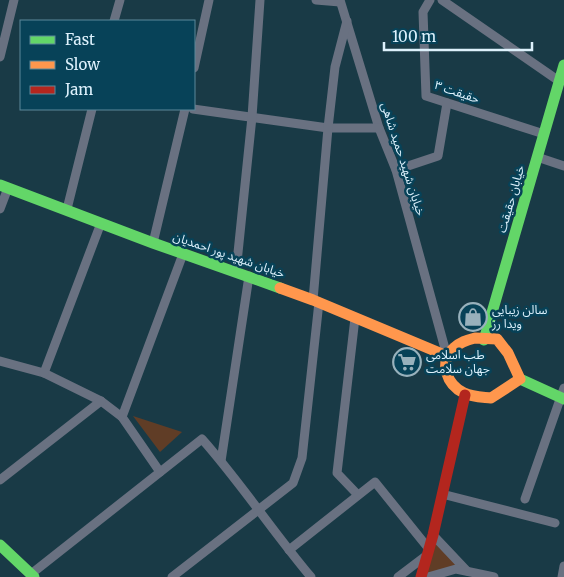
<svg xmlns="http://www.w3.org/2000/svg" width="564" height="577" font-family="Merriweather,'Noto Sans Arabic',serif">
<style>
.green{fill:#603d26}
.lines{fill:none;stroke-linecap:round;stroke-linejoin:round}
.street{stroke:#697181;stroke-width:9}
.fast{stroke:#63d668;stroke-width:11}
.slow{stroke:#ff974d;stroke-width:11}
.jam{stroke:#b3261e;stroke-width:11}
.labels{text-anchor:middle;stroke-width:5;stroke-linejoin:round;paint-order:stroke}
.street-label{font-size:12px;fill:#ddf1fc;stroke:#074258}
.poi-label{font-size:12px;fill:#ddf1fc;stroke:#074258;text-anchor:start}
</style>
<rect width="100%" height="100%" fill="#193a46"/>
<g class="green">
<path d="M133,416l49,16 -22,20z"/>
<path d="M433,537l33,33 -39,7z"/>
</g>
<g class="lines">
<g class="street">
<path d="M316,0l24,2"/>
<path d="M340,0l39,128 17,42 51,186"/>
<path d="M430,0l-7,12 3,84 118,38"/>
<path d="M442,0l117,81"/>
<path d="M114,21l6,-21"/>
<path d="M0,57l14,-57"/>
<path d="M194,68l15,-68"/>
<path d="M193,109l135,19h51"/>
<path d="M537,157l27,9"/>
<path d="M396,170l42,-14 9,-53"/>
<path d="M0,209l8,-21"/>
<path d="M67,209l25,-100"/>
<path d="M153,243l32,-134"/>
<path d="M236,272l16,-155 8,-117"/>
<path d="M313,300l15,-172 7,-61 12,-46"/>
<path d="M355,318l-18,155 21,22"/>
<path d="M0,361l44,12 57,28 21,16 38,55"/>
<path d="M44,373l57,-150"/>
<path d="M122,417l61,-163"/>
<path d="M221,461l28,-185"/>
<path d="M0,480l101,-79"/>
<path d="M442,494l113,29"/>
<path d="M525,499l39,-111"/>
<path d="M433,535l34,36"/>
<path d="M289,550l86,-68 54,67"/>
<path d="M31,574l171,-135c39,44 71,93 109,138"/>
<path d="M172,577l121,-94 9,-25 17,-156"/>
<path d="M398,577l29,-22"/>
<path d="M428,577l28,-8 38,8"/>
<path d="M562,577l2,-11"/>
</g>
<g class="fast">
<path d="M0,185l153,58 127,45"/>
<path d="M484,340l80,-275"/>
<path d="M520,379l44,20"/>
<path d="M0,545l34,32"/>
</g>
<g class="slow">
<path d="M280,288l33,12 134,56"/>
<path d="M475,338l22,1 11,14 12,26 -29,19c-9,-1 -19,-1 -27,-5 -17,-8 -26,-31 -10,-45 6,-6 13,-8 21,-10z"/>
</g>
<path class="jam" d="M421,577l12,-42 32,-140"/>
</g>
<defs>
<symbol id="shop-ring" viewBox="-11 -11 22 22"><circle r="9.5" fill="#074258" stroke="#98b1bc" stroke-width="1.5"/><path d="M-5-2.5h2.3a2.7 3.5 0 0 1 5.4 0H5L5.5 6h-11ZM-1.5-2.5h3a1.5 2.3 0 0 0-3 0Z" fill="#98b1bc"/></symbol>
<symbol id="supermarket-ring" viewBox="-11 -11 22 22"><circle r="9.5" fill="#074258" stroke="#98b1bc" stroke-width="1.5"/><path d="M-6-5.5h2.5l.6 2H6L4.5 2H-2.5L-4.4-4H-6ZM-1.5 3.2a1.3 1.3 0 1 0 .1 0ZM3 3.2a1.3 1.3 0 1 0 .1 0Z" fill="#98b1bc"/></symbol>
</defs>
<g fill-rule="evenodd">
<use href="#shop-ring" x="457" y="301" width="32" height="32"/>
<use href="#supermarket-ring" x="391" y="346" width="32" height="32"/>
</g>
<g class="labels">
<g class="street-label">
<text transform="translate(457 92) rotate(19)" y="4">حقیقت ۳</text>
<text transform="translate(403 159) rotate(72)" y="4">خیابان شهید حمید شاهی</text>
<text transform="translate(511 199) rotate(-74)" y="4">خیابان حقیقت</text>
<text transform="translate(229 255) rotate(19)" y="4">خیابان شهید پور احمدیان</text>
</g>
<g class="poi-label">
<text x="492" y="314">سالن زیبایی<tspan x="492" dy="14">ویدا رز</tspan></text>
<text x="426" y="359">طب اسلامی<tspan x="426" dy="14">جهان سلامت</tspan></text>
</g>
</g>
<rect x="20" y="20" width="175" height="90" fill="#074258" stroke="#5d889a"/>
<rect x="30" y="36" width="25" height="8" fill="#63d668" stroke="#5d889a"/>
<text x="65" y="45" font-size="15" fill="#ddf1fc">Fast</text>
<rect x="30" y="61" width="25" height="8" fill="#ff974d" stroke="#5d889a"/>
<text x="65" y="70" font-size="15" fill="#ddf1fc">Slow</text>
<rect x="30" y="86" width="25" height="8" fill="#b3261e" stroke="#5d889a"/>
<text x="65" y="95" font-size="15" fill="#ddf1fc">Jam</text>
<path d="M384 42v8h148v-8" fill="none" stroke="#ddf1fc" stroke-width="2.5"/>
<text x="392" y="42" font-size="15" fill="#ddf1fc" stroke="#074258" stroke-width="4" paint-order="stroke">100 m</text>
</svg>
